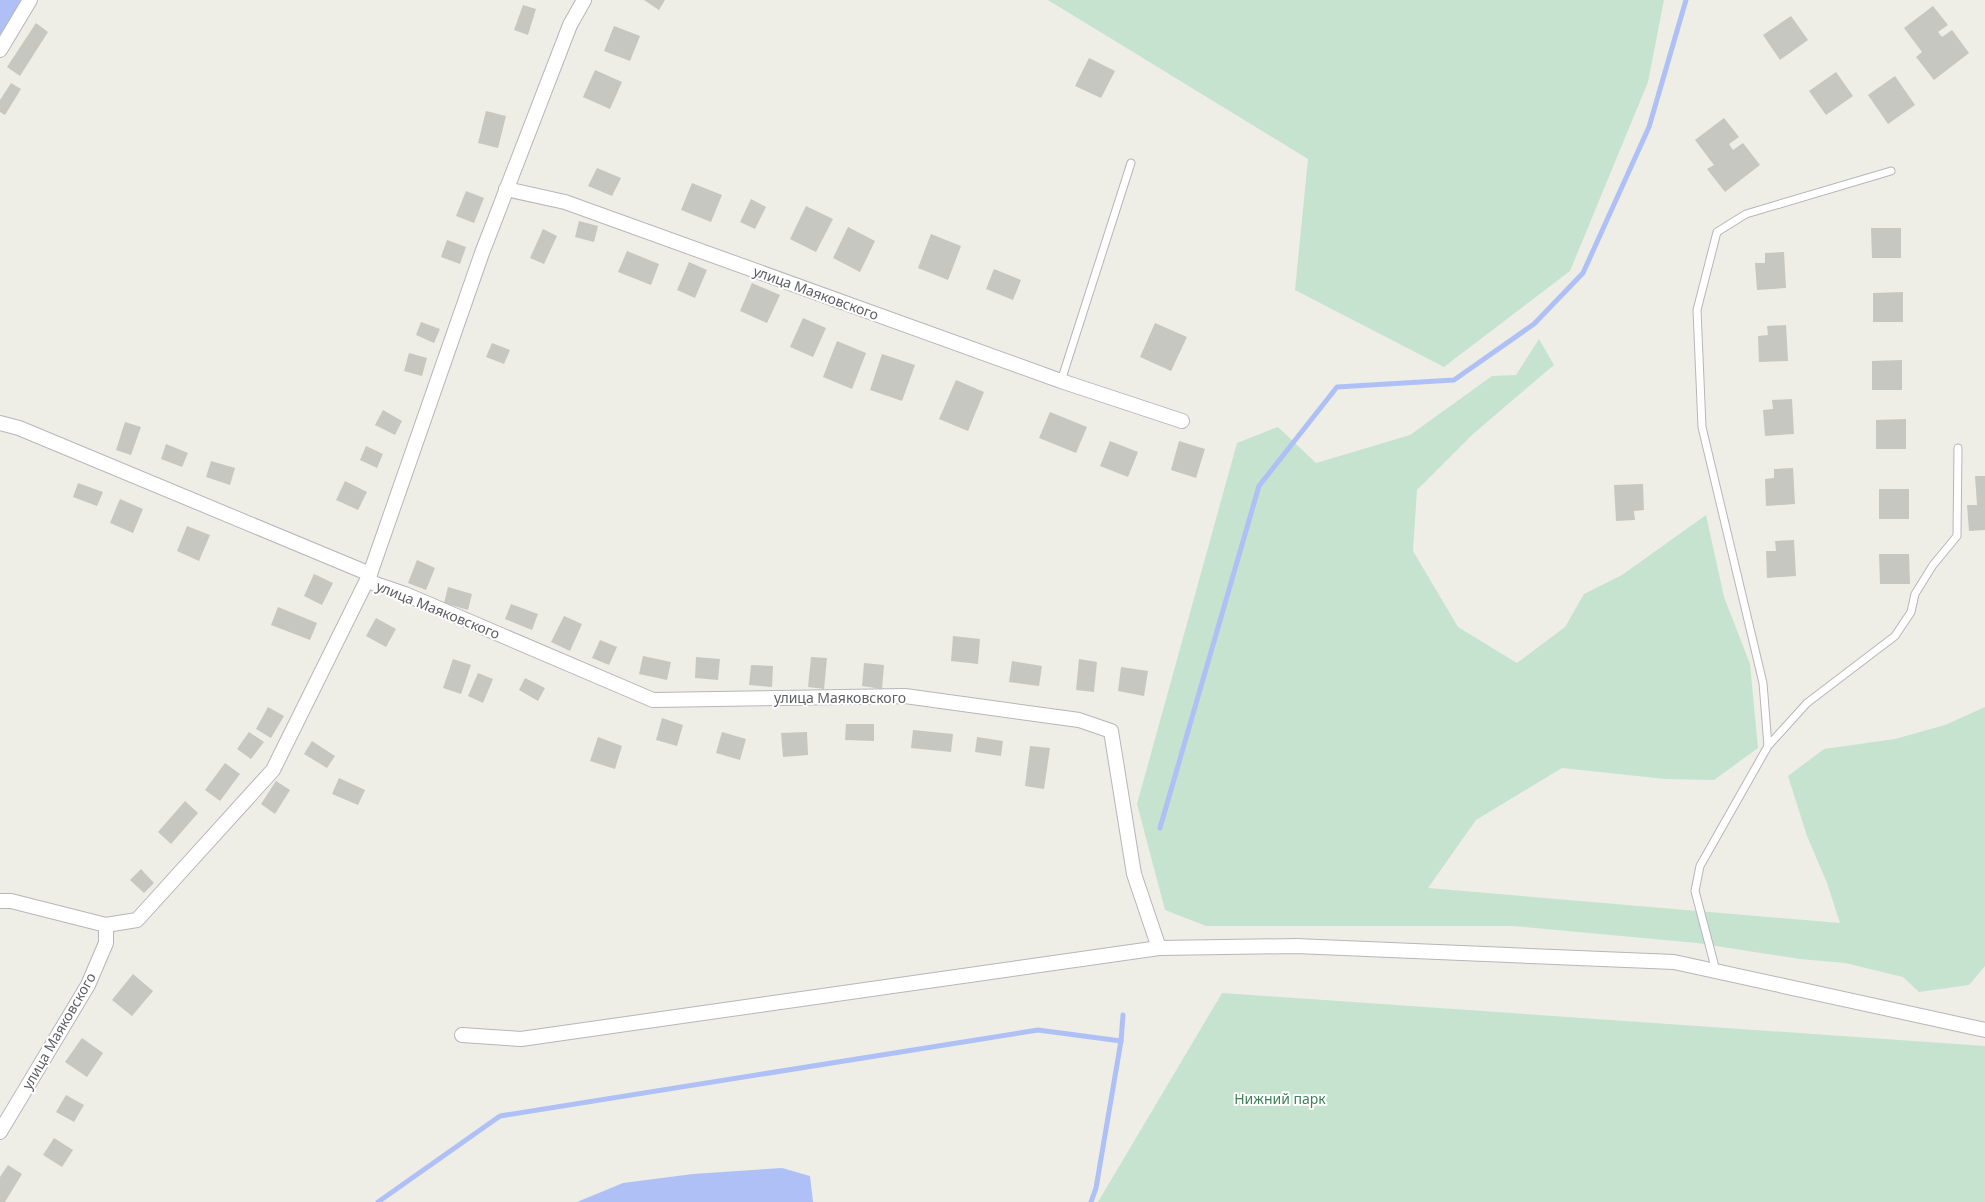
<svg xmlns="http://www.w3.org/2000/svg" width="1985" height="1202" font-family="'Noto Sans',sans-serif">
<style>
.green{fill:#c6e3cf}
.water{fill:#afc0f6}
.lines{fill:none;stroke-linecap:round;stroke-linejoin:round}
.stream{stroke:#afc0f6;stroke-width:5}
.river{stroke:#afc0f6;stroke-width:30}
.building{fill:#c7c7c1}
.lane-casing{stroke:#b6b6bb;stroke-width:9}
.street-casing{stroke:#b6b6bb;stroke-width:16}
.lane{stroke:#fff;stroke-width:7}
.street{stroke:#fff;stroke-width:14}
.labels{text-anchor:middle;stroke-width:4;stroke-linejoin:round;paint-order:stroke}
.street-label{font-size:14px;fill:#5e5f65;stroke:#fff}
.park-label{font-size:14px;fill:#408258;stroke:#fff}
</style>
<rect width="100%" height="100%" fill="#eeeee6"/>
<g class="green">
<path d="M1048,0h616l-16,82 -78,189 -126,96 -149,-77 13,-131z"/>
<path d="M1539,339l15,26 -81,69 -56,56 -4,61 45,76 59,36 48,-36 19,-33 38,-19 84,-60 18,82 26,67 8,84 -44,32 -49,-1 -103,-11 -86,52 -48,68 412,35 -13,-40 -20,-47 -19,-60 36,-27 71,-10 50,-14 40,-18v259l-16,19 -50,7 -16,-15 -58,-14 -45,-4 -103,-16 -184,-17h-307l-41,-16 -28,-106 100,-361 41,-16 38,36 94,-28 82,-59 24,-1z"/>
<path d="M1222,993l763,53v156h-887z"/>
</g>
<path class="water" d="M782,1168l28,8 3,26h-236l46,-19 70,-9z"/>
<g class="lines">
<g class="stream">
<path d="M1160,828l99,-342 78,-99 117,-7 80,-56 49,-51 66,-146 37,-127"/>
<path d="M378,1202l122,-86 538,-86 83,11"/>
<path d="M1091,1202l5,-14 25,-147 2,-26"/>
</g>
<path class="river" d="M0,23l15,-23"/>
</g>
<g class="building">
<path d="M644,0h21l-6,10z"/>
<path d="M523,5l13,4 -8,26 -14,-5z"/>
<path d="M1933,6l15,19 -10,7 4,5 10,-7 17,23 -35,27 -18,-23 6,-5 -18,-24z"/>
<path d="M1791,16l17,24 -28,20 -17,-25z"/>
<path d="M36,23l12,9 -28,44 -13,-9z"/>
<path d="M614,26l26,10 -10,25 -26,-10z"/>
<path d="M1089,58l26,13 -14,27 -26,-12z"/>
<path d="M595,70l27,12 -12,27 -27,-12z"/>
<path d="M1836,72l17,24 -27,19 -17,-24z"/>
<path d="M1895,76l20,29 -27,19 -20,-29z"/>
<path d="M11,83l10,6 -16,26 -5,-3v-12z"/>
<path d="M486,111l20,5 -8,32 -20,-5z"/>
<path d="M1724,118l15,19 -10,7 4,6 10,-7 17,22 -35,27 -18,-23 7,-4 -19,-25z"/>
<path d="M597,168l24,10 -9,18 -24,-10z"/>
<path d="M692,183l30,12 -11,27 -30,-12z"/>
<path d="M466,191l18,7 -10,25 -18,-7z"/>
<path d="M751,199l15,8 -11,22 -15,-7z"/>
<path d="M806,206l27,13 -17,33 -26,-13z"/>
<path d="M579,221l19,5 -4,16 -19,-5z"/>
<path d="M848,227l27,14 -15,31 -27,-14z"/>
<path d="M1871,228h30v30h-29z"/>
<path d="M543,229l14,7 -13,28 -14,-6z"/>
<path d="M931,234l30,12 -13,34 -30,-12z"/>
<path d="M447,240l19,7 -6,17 -19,-7z"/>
<path d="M627,251l32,13 -8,21 -33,-13z"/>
<path d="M1784,252l2,36 -29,2 -2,-27h10v-10z"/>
<path d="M689,262l18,8 -12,28 -18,-8z"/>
<path d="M994,269l27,11 -8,20 -27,-11z"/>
<path d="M752,283l28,12 -13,28 -27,-12z"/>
<path d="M1903,292v30h-30v-29z"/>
<path d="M803,318l23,10 -13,29 -23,-10z"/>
<path d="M421,322l19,7 -6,14 -18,-8z"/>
<path d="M1155,323l32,14 -16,34 -31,-14z"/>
<path d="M1786,325l2,36 -29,1 -1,-26 10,-1 -1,-9z"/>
<path d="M837,341l29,12 -14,36 -29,-12z"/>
<path d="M492,343l18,7 -6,14 -18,-7z"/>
<path d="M409,353l18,5 -5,18 -18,-5z"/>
<path d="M882,354l33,11 -13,36 -32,-11z"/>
<path d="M1902,360v30h-30v-29z"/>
<path d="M956,380l28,12 -16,39 -29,-12z"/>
<path d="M1792,399l2,35 -29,2 -2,-26 10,-1 -1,-9z"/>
<path d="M383,410l19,11 -7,14 -20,-10z"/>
<path d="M1050,412l37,15 -11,26 -37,-15z"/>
<path d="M1906,419v30h-30v-29z"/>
<path d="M125,422l16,5 -10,28 -15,-5z"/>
<path d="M1110,441l28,11 -10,25 -28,-11z"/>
<path d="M1179,441l26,8 -9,29 -25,-8z"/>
<path d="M166,444l22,9 -6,14 -21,-8z"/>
<path d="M366,446l17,8 -6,14 -17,-8z"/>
<path d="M211,461l24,7 -5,17 -24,-8z"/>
<path d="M1793,468l2,36 -29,2 -1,-27 9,-1v-9z"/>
<path d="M1975,476h10v54l-16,1 -2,-26h10z"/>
<path d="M345,481l22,11 -9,18 -22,-10z"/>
<path d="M78,483l25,9 -6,14 -24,-9z"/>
<path d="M1643,484l1,26 -10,1 1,9 -19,1 -2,-36z"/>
<rect x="1879" y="489" width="30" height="30"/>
<path d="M120,499l23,10 -10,24 -23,-10z"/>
<path d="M187,526l23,9 -11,26 -22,-10z"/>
<path d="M1794,540l2,36 -29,2 -1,-27h10l-1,-10z"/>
<path d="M1879,554h30l1,30h-30z"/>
<path d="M417,560l18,8 -9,22 -18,-7z"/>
<path d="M314,574l19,9 -11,22 -18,-9z"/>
<path d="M448,587l24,7 -4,16 -24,-7z"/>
<path d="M511,604l27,10 -6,16 -27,-11z"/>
<path d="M278,607l39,16 -7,17 -39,-15z"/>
<path d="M564,616l18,8 -12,27 -19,-9z"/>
<path d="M376,618l20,11 -10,18 -20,-11z"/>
<path d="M953,636l27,3 -2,25 -27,-3z"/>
<path d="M600,640l17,7 -8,18 -17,-7z"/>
<path d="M643,656l28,6 -4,18 -28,-6z"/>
<path d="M696,657l24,2 -2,21 -23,-2z"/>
<path d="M811,657l16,1 -3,31 -16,-2z"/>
<path d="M453,659l18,6 -10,29 -18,-6z"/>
<path d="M1079,659l18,3 -3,30 -18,-2z"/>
<path d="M1012,661l30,5 -3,20 -30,-4z"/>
<path d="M864,663l20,2 -2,24 -20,-3z"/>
<path d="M751,665l22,1 -1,21 -23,-2z"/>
<path d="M1121,667l27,4 -4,25 -26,-5z"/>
<path d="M478,673l15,6 -10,24 -15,-7z"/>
<path d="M525,678l20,10 -7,13 -19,-11z"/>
<path d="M268,707l16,9 -13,22 -15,-9z"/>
<path d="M662,718l21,7 -6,21 -21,-6z"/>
<path d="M846,724h28v17l-29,-1z"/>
<path d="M913,730l40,4 -2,18 -40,-4z"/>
<path d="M249,732l15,10 -13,17 -14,-10z"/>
<path d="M722,732l24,7 -6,21 -24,-7z"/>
<path d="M807,732l1,23 -25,2 -2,-24z"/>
<path d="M598,737l24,9 -7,23 -25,-8z"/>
<path d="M977,737l26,4 -2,15 -26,-4z"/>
<path d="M312,741l23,15 -8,12 -23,-14z"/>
<path d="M1030,746l20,2 -6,41 -19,-3z"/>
<path d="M225,763l15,11 -20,27 -15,-11z"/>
<path d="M339,778l26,12 -7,15 -26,-11z"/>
<path d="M276,781l14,9 -15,24 -14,-10z"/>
<path d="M185,801l13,12 -27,31 -13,-12z"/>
<path d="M141,869l13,14 -10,10 -14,-13z"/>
<path d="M133,974l20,17 -21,25 -20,-16z"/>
<path d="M82,1038l21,15 -16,24 -22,-15z"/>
<path d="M66,1095l18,10 -10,17 -18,-10z"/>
<path d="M54,1138l19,12 -11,17 -19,-12z"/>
<path d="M8,1165l14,9 -17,28h-5v-25z"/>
</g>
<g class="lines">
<defs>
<g id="lane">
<path d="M1061,381l70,-218"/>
<path d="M1768,746l39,-43 88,-67 16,-24 4,-18 18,-29 24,-29 1,-88"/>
<path d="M1716,971l-21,-80 5,-25 68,-120 -5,-63 -61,-256 -5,-117 20,-78 29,-18 145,-43"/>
</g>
<g id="street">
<path d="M0,50l30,-50"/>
<path d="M506,189l59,13 496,179 121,40"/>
<path d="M0,423l19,5 351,146"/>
<path d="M367,581l38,13 248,106 252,-4 174,24 32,11 23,143 25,74"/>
<path d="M0,901h11l95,24 31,-5 136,-150 97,-196 112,-321 88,-228 14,-25"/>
<path d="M462,1035l59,4 638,-91 137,-2 378,16 311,68"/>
<path d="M0,1132l88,-147 18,-42v-18"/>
</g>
</defs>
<use href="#lane" class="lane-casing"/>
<use href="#street" class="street-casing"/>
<use href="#lane" class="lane"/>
<use href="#street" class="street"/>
</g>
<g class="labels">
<g class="street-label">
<text transform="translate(816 293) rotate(20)" y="5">улица Маяковского</text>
<text transform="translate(438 610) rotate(22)" y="5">улица Маяковского</text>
<text x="840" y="703">улица Маяковского</text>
<text transform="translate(59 1031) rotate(-60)" y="5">улица Маяковского</text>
</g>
<g class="park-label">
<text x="1280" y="1104">Нижний парк</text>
</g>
</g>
</svg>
